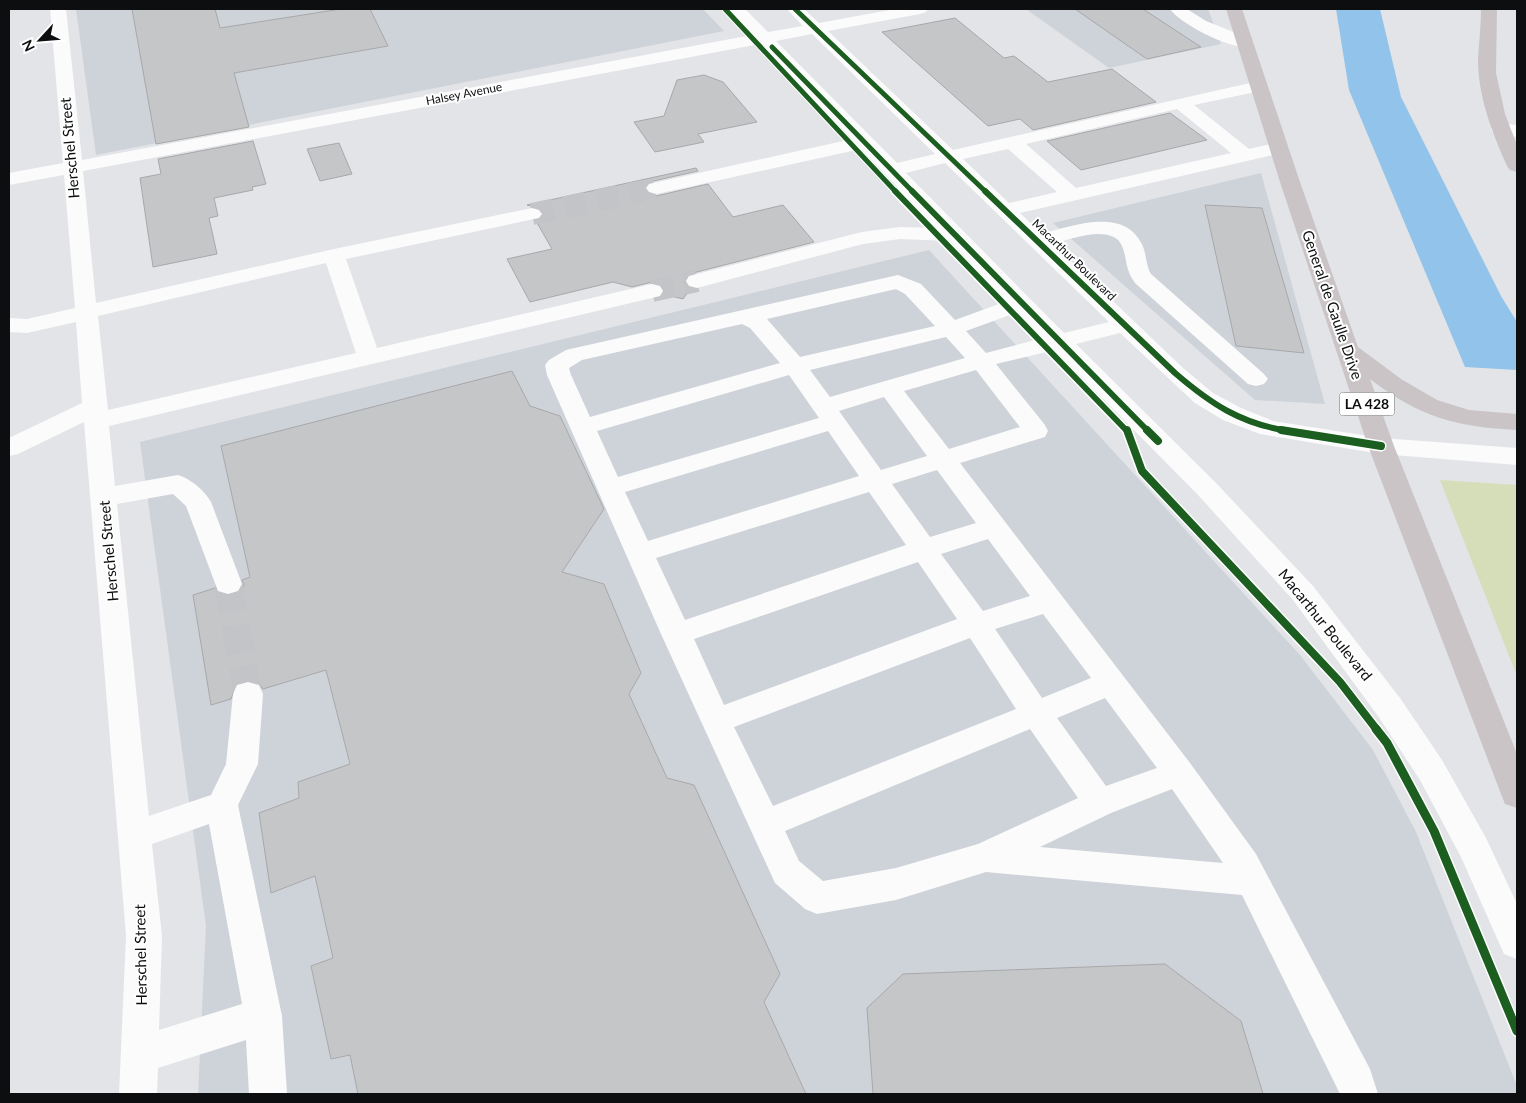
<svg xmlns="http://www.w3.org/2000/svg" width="1526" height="1103" font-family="Lato,sans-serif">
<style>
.built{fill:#ced3da}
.green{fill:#d5deb8}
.water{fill:#92c3ea}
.building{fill:#c5c6c8;stroke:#a8a8aa}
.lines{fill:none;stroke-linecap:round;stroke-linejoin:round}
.minor-tunnel-far2{stroke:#c2c4c7;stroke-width:18;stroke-dasharray:18 9;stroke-linecap:butt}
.minor-tunnel-far1{stroke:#c2c4c7;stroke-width:22;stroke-dasharray:22 11;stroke-linecap:butt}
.minor-tunnel{stroke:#c2c4c7;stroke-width:28;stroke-dasharray:28 14;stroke-linecap:butt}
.minor{fill:#fbfbfb;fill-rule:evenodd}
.major{fill:#cbc4c6;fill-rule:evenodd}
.cycleway-far3-casing{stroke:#fff;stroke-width:7}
.cycleway-far2-casing{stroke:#fff;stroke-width:9}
.cycleway-far1-casing{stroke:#fff;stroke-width:11}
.cycleway-casing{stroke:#fff;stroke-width:12}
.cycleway-far3{stroke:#1b5e20;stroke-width:5}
.cycleway-far2{stroke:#1b5e20;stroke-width:6}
.cycleway-far1{stroke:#1b5e20;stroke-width:8}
.cycleway{stroke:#1b5e20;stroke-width:9}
.labels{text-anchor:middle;stroke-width:4;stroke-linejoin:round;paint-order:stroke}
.far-street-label{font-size:12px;fill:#0c0e0f;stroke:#fff}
.shield{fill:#fff;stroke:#555657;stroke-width:1}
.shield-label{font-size:14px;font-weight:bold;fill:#0c0e0f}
.street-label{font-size:15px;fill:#0c0e0f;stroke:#fff}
</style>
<rect width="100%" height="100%" fill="#e2e4e7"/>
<g class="built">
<path d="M76,9h627l21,22 -628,124z"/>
<path d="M1026,9h182l13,35 -112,24z"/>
<path d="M1261,173l64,231 -70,-4 -202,-177z"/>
<path d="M929,250l371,405 73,95 43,82 101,254v8h-1319l8,-168 -66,-484z"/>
</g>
<path class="green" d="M1440,480l77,5v191z"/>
<path class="water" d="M1336,9h44l21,88 100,199 16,26v48l-52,-3 -116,-277z"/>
<g class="building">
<path d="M132,9h83l5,19 121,-19h29l18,37 -154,27 15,54 -93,17z"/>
<path d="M1075,9h68l58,38 -54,12z"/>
<path d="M955,18l49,40 10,-2 34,26 64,-13 44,33 -123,28 -13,-11 -32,7 -106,-94z"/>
<path d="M704,75l19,7 34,40 -59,12 6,8 -49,10 -21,-30 30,-6 13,-36z"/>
<path d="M1170,113l37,27 -126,30 -34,-29z"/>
<path d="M253,141l13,43 -14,3 1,3 -39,8 4,18 -9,2 8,36 -64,13 -13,-89 21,-4 -3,-15z"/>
<path d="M339,143l13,31 -32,7 -13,-32z"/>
<path d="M696,168l2,3 -49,11 -5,7 4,5 8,2 52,-12 25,33 50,-12 31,37 -125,32 -5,8 3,5 4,1 -8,11 -20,-5 2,-4 -3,-5 -10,-3 -20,5 -19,-5 -83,20 -23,-43 45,-10 -16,-28 4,-2 4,-6 -4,-5 -13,-3z"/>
<path d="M1205,205l57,3 42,145 -68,-7z"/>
<path d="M512,371l18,35 30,10 44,93 -42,63 42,12 37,89 -12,21 38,84 27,7 86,189 -16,28 42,92h-448l-8,-39 -19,4 -20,-93 22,-8 -18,-82 -44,17 -12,-80 40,-15 -1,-16 52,-18 -24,-94 -63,19 -4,-6 -11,-3 -11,3 -6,16 -20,6 -18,-110 22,-7 2,5 10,3 12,-3 5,-8 -2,-5 8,-3 -29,-131z"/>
<path d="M1165,964l76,57 22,73h-390l-6,-86 36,-34z"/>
</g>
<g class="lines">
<path class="minor-tunnel-far2" d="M637,192l19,-4"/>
<g class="minor-tunnel-far1">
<path d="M532,214l111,-23"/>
<path d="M652,291l45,-10"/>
</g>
<path class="minor-tunnel" d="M228,584l20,110"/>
<g class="minor">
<path d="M50,9h16l16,151 670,-125 -24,-26h17l23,23 35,-6 -16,-17h17l15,14 76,-14h33l-2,3 -6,2 -92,17 125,119 306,-69 6,1 3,4 -3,4 -71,15 55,44 30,-7 7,2 3,4 -3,4 -266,61 22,21c29,-8 79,-26 98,7 7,10 5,23 11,33l113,100 4,5 -4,5 -8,2 -8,-2 -113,-101c-11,-16 -7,-22 -13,-37 -9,-23 -53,-7 -69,-2l130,124 30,25 28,15 32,13 108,17 136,10v17l-136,-11 -121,-20 -37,-14 -28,-17 -75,-70 -44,11 141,140 96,102 87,112 42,62 44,78 31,66v55l-13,-5 -43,-97 -41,-77 -42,-64 -85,-116 -94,-104 -144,-146 -59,14 49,61 3,6 -3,6 -85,26 230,300 66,91 114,215 8,25h-38l-98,-199 -256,-23 -90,28 -79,14 -12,-5 -30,-26 -114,-249 -114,-259 -2,-10 4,-5 17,-10 332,-75 23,9 34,36 52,-19 -57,-60 -50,-2 -37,5 -166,44 -8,-2 -3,-5 3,-5 173,-44 38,-5 37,1 -76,-79 -205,45 -7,-2 -3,-4 3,-4 203,-45 -92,-95 -677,127 13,132 238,-54 198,-41 7,2 3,4 -3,4 -193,41 31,89 275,-64 8,2 3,5 -3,5 -8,2 -543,128 6,60 63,-11c13,4 26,15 33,27l31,82 -4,7 -10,3 -10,-3 -32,-85 -13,-12 -56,10 32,312 62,-21 15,-31 7,-70 4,-9 11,-3 11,3 4,9 -5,70 -20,41 44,211 5,78h-38l-3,-54 -88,28 -1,26h-38l7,-158 -42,-514 -66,32 -9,2v-18l73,-35 -6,-81 -49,11 -18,-1v-14l18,1 48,-11 -11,-133 -55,10v-12l54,-10zM812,34l123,120 -38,9 -121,-122zM1177,109l54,44 -155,35 -50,-44zM1008,149l49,43 -48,11 -46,-44zM945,163l164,159 -45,11 -158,-160zM326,263l30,90 -248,57 -10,-94zM896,289l9,5 30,32 -135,31 -33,-38zM1018,312l25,26 -57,15 -20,-22zM742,324l8,4 30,35 -190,54 -19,-42 -2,-7 13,-8zM946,337l19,21 -135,39 -20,-27zM976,370l44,57 -71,22 -45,-58zM789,375l30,43 -201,59 -21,-46zM884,397l43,59 -46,14 -42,-59zM828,431l31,45 -211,65 -23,-49zM937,470l39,53 -46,14 -38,-53zM869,492l37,53 -221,75 -29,-62zM988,539l42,57 -47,15 -42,-57zM918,562l39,57 -233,86 -30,-66zM1043,614l48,64 -49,20 -47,-69zM970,638l46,71 -243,97 -39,-79zM1105,698l52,70 -51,18 -49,-68zM1030,729l48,69 -100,46 -82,24 -73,13 -24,-20 -14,-30zM1172,789l51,74 -183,-16 71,-34zM209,824l33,180 -83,26 3,-94 -10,-92z"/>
<path d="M1170,9h17l19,12 45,18 2,4 -2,4c-18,4 -71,-23 -81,-38z"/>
<path d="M1500,123l17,2v12l-24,-4 -2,-4 2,-4z"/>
</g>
<g class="major">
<path d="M1226,9h16l58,173 58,165 43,32 36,21 32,10 48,4v16c-61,-3 -98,-13 -147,-51l24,67 123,308v54l-12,-4 -4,-10 -133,-348 -88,-264z"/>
<path d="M1481,9h16l-1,64 9,41 12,31v27l-7,-2 -3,-4c-15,-34 -29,-69 -29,-107 1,-17 3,-33 3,-50z"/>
</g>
<defs>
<g id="cycleway-far3">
<path d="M725,9l171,183"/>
<path d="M795,9l191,183"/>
<path d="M772,47l141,145"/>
</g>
<g id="cycleway-far2">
<path d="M895,191l232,240"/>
<path d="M912,191l236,240"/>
<path d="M985,191l190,182c36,31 66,51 114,58"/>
</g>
<g id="cycleway-far1">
<path d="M1127,430l15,41 198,211 37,48"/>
<path d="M1147,430l11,11"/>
<path d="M1281,430l100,16"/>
</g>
<path id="cycleway" d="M1376,729l11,14 47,88 83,200"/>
</defs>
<use href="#cycleway-far3" class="cycleway-far3-casing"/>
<use href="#cycleway-far2" class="cycleway-far2-casing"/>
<use href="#cycleway-far1" class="cycleway-far1-casing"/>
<use href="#cycleway" class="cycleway-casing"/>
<use href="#cycleway-far3" class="cycleway-far3"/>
<use href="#cycleway-far2" class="cycleway-far2"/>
<use href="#cycleway-far1" class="cycleway-far1"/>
<use href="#cycleway" class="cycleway"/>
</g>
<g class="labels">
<g class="far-street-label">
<text transform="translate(464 94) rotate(-11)" y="4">Halsey Avenue</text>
<text transform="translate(1074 260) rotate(44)" y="4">Macarthur Boulevard</text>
</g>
<rect class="shield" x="1339.5" y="392.5" width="55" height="23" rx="4"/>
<g class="shield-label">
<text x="1367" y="409">LA 428</text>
</g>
<g class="street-label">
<text transform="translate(70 148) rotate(-95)" y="5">Herschel Street</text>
<text transform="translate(1332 305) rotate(71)" y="5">General de Gaulle Drive</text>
<text transform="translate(109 551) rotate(-95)" y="5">Herschel Street</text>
<text transform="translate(1325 625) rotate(51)" y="5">Macarthur Boulevard</text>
<text transform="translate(141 955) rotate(-91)" y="5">Herschel Street</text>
</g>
</g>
<rect width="1526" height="1103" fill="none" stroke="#0c0e0f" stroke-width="20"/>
<g transform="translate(40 40) rotate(244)" stroke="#ffffff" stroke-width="4" paint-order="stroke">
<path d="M0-4L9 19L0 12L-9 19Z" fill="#0c0e0f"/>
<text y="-8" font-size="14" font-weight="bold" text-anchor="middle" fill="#0c0e0f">N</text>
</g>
</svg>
